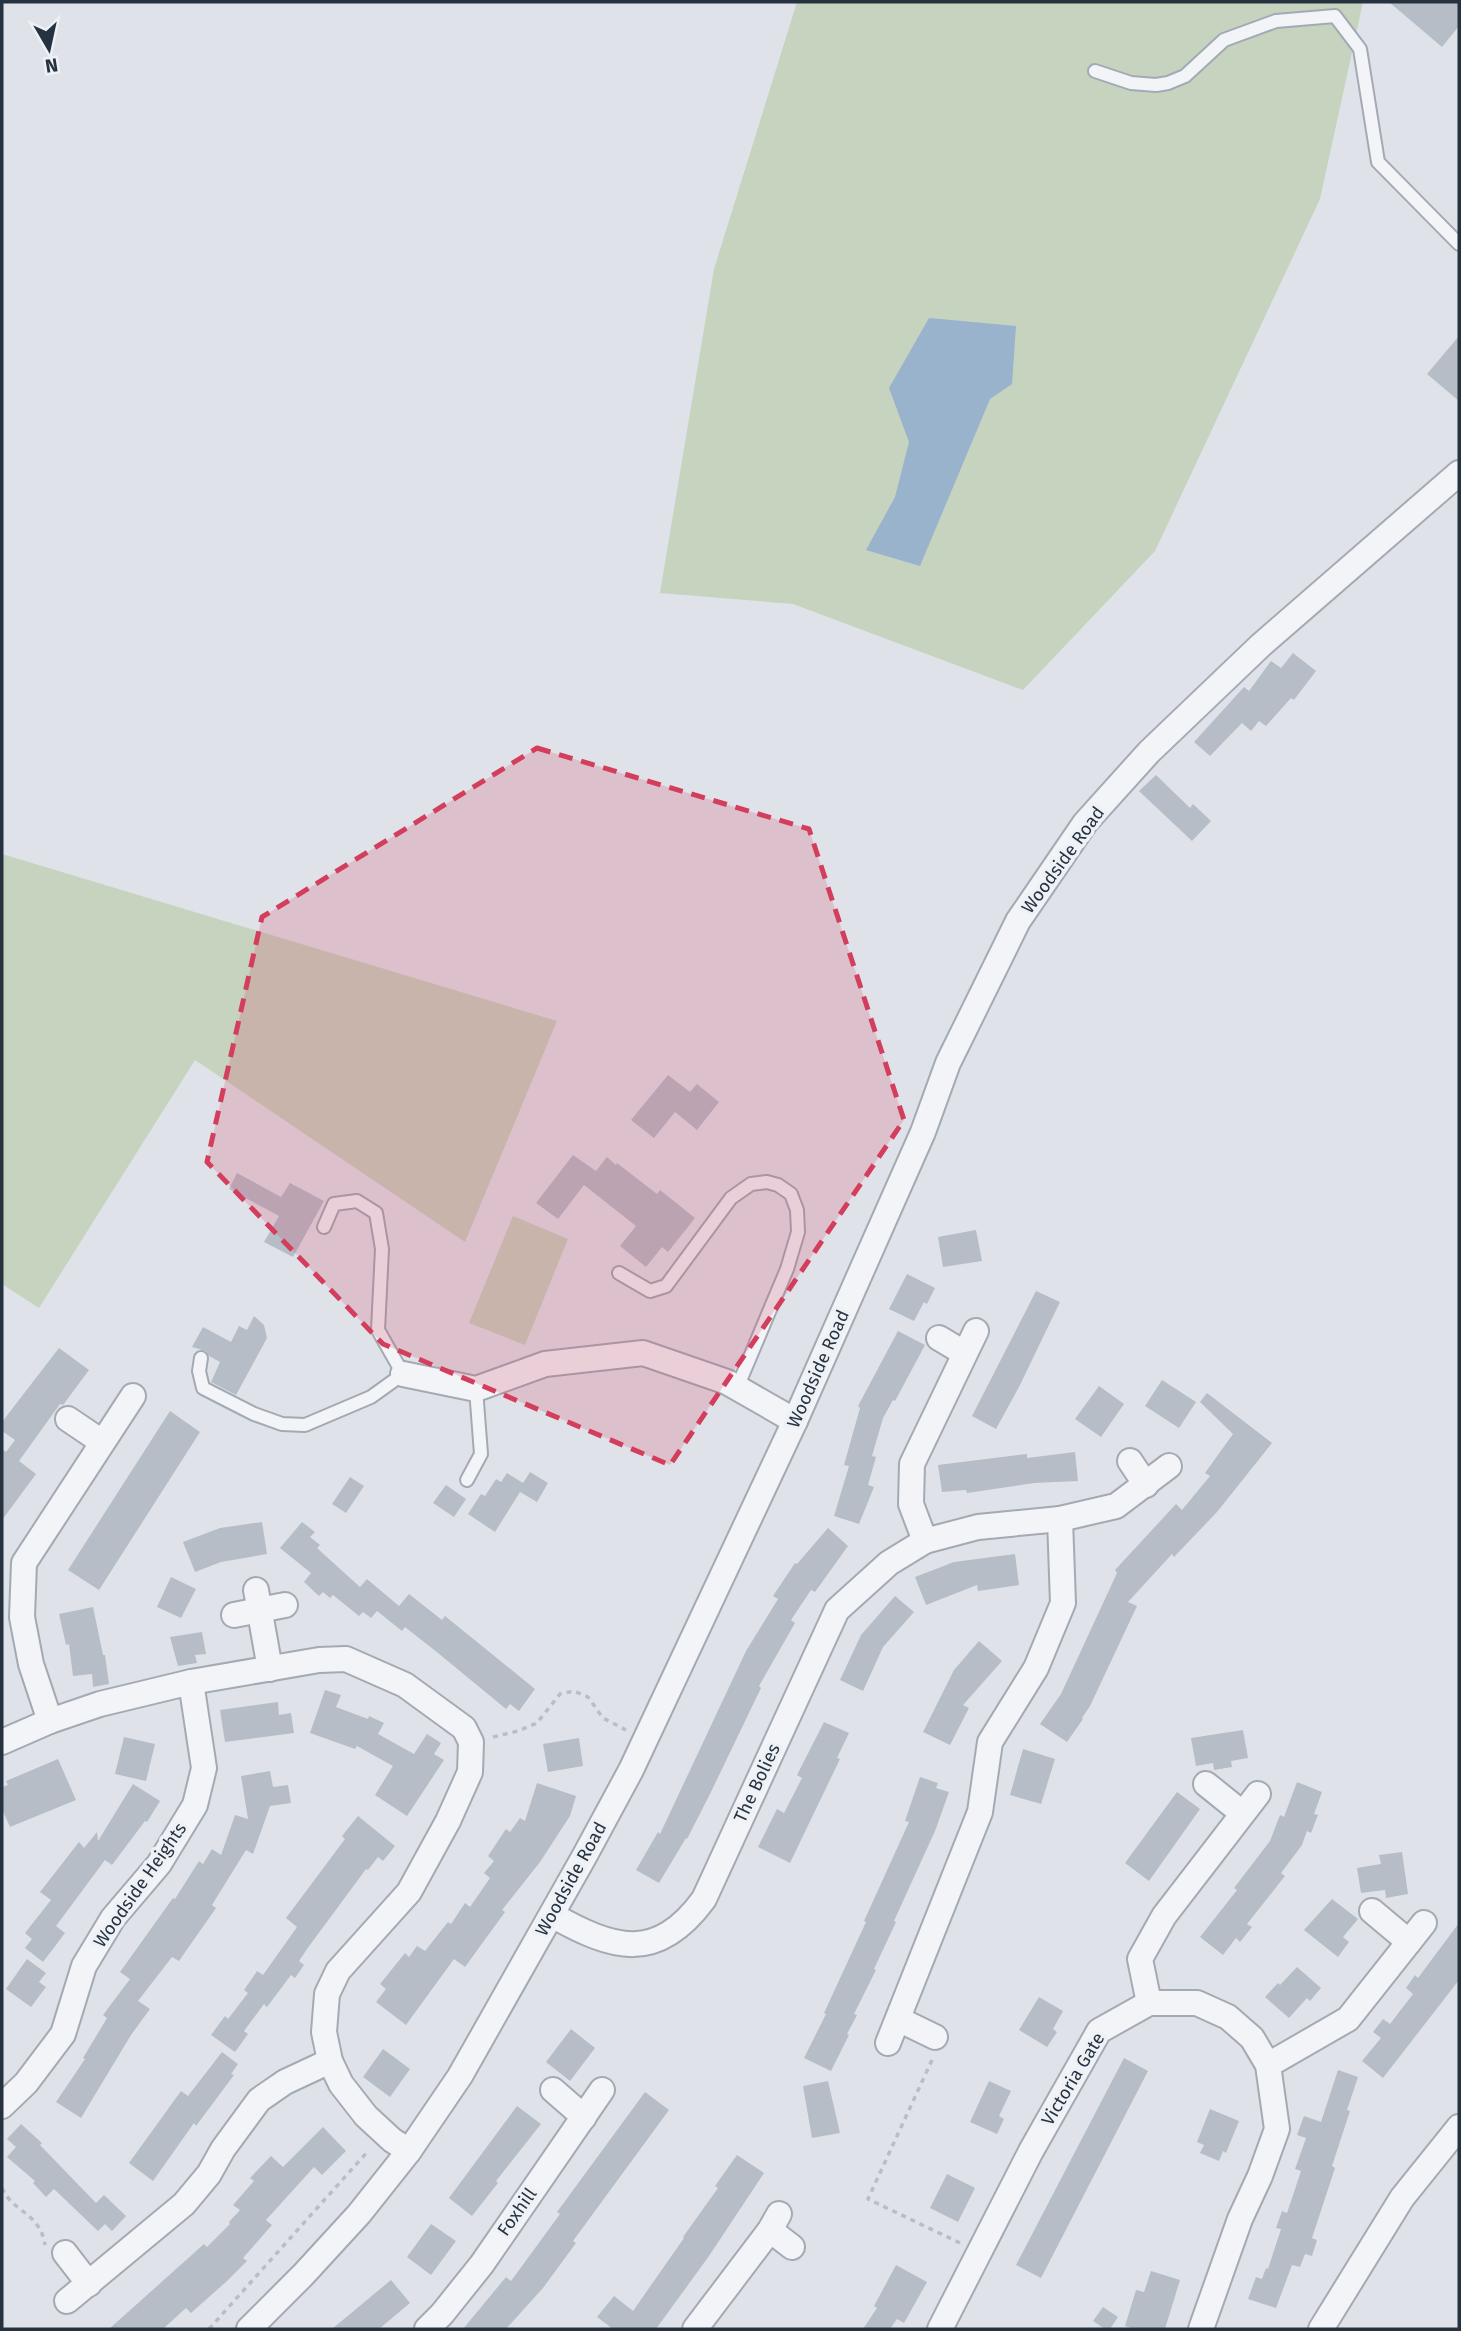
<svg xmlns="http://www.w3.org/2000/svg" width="1461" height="2331" font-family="'Fira Sans',sans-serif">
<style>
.green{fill:#c6d3bf}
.water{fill:#98b3cb}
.building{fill:#b6bdc6}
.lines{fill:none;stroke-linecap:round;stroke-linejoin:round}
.lane-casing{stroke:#a4aab3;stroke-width:16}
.street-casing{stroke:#a4aab3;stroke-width:28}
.path{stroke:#b9bec4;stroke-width:3.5;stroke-dasharray:5 5;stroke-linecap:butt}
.lane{stroke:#f2f4f7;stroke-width:12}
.street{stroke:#f2f4f7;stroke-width:24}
.marked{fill:#d43e5d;fill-opacity:0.2;stroke:#d43e5d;stroke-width:5;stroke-dasharray:14 9;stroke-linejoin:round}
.labels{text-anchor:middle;stroke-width:7;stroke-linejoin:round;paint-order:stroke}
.street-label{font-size:18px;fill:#273241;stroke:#eef2f6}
</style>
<rect width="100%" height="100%" fill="#dfe3e9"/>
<g class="green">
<path d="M797,2h566l-43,197 -165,352 -132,139 -230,-86 -133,-11 54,-324z"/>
<path d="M2,854l555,167 -92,221 -270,-182 -156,248 -37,-24z"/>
<path d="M513,1216l55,23 -43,106 -56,-22z"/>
</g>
<path class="water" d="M929,318l87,8 -4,58 -22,15 -70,167 -54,-16 29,-53 14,-55 -20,-54z"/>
<g class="building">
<path d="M1389,2h70v24l-17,21z"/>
<path d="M1459,336v65l-32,-27z"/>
<path d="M1293,653l23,18 -22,29 -3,-2 -25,28 -7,-5 -8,10 -9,-8 -32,33 -16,-14 50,-55 5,4 22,-30 10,7z"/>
<path d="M1156,775l34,33 3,-4 18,17 -19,20 -53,-50z"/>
<path d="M668,1075l22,17 7,-8 22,18 -22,28 -22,-18 -21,26 -23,-18z"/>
<path d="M573,1155l23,16 11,-14 9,8 1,-2 40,31 3,-4 35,28 -27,34 -6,-5 -16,20 -26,-21 16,-20 -52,-41 -26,34 -22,-16z"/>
<path d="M237,1173l44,24 9,-14 34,18 -31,56 -29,-15 15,-26 -50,-27z"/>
<path d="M976,1230l6,31 -39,6 -5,-30z"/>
<path d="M907,1274l28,14 -8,16 -3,-2 -10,19 -25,-12z"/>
<path d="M1036,1291l24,11 -41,85 -23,42 -24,-13z"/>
<path d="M254,1316l10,9 3,13 -31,57 -25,-13 9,-20 -11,-6 -3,-5 -14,-4 11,-20 28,15 8,-16 8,4z"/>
<path d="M898,1331l27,14 -30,56 -2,-1 -10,18 -11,38 4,1 -8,28 6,2 -15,37 -25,-8 15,-50 -5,-1 16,-57 -2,-2z"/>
<path d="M59,1348l30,22 -26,35 -3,-1 -41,57 17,13 -34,46v-71l4,3 9,-12 -13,-9v-9z"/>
<path d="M1162,1380l34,22 -17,26 -34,-22z"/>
<path d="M1099,1386l25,18 -23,33 -26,-18z"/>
<path d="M1207,1393l65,50 -55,69 -43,45 -2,-3 -44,48 9,4 -47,100 -8,12 1,1 -16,23 -27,-18 21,-30 56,-121 -2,-3 61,-66 6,6 28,-34 -5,-3 28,-39 -33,-32z"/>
<path d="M170,1411l30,21 -101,158 -31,-20z"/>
<path d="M1075,1452l3,29 -44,2 -67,10 -1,-3 -24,2 -4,-27 89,-11v4z"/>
<path d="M530,1472l18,11 -11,19 -17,-10 -25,40 -27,-18 13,-20 4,2 11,-17 5,3 6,-9 16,10z"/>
<path d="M350,1477l14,9 -18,27 -14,-9z"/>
<path d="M446,1485l20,14 -12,18 -21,-14z"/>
<path d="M262,1522l5,32 -46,8 -26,10 -12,-30 37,-14z"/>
<path d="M302,1522l13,10 -5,5 10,8 -3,3 43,39 7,-8 32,27 10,-12 33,26 3,-4 90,73 -16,22 -9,-7 -4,5 -68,-56 -33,-26 -3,4 -25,-20 -6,7 -8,-6 -4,4 -26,-21 -3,3 -7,-6 -4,4 -15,-14 7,-9 -31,-25z"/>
<path d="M828,1528l20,18 -33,46 -4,-2 -20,30 4,3 -36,63 2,2 -51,106 -23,45 -1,-1 -27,45 -23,-13 22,-38 2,2 86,-183 32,-52 -5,-3 22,-33 2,1z"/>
<path d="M1015,1554l4,31 -41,6 -1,-6 -51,20 -11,-28 39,-15z"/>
<path d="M171,1577l25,12 -15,29 -24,-11z"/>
<path d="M895,1596l19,16 -31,35 -20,44 -23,-11 21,-45z"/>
<path d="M93,1607l10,48h2l4,29 -16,3 -1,-13 -19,2 -4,-32 -3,1 -7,-31z"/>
<path d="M202,1632l4,22 -11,1 2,8 -19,3 -8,-29z"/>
<path d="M979,1641l23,20 -39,44 6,3 -19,37 -27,-13 31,-62z"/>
<path d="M325,1690l16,5 -5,12 32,12 1,-3 15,7 -6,11 36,20 13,-20 14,9 -7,11 10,6 -37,56 -32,-21 18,-29 -36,-20 -2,3 -45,-16z"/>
<path d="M278,1702l1,13 12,-2 3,20 -69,9 -5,-32z"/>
<path d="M824,1722l25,11 -12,25 3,1 -50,104 -32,-16 19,-38 7,4 18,-35 -5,-3z"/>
<path d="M1243,1730l5,28 -17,3 1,6 -18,3 -1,-7 -17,3 -5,-28z"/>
<path d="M124,1737l31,7 -9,37 -31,-7z"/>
<path d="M579,1738l4,28 -35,6 -5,-28z"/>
<path d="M1023,1749l32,10 -14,45 -31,-9z"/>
<path d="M58,1759l18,41 -66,27 -8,-18v-22l6,-2 -2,-4z"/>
<path d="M270,1771l3,16 15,-2 3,18 -21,3 -17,48 -7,-4 -34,55 4,3 -37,53 -7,-4 -34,44 12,8 -19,26 -50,83 -25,-16 29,-43 -2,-1 24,-40 -4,-3 27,-36 -10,-7 53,-74 2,1 24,-38 4,3 9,-15 9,6 14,-40 13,4 -7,-43z"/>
<path d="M920,1777l18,6 -2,5 13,4 -14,39 -41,90 2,1 -22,47 2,1 -22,44 3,1 -10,19 2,1 -18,36 -27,-13 22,-44 -2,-1 42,-91 -2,-1 45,-99 -4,-1z"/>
<path d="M1297,1782l25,10 -8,22 4,1 -7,18 -4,-2 -5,14 -21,28 4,3 -38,48 5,3 -12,15 -4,-4 -13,17 -23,-18 37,-47 -3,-2 36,-47 10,-26 4,2z"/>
<path d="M537,1783l39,13 -6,20 -30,46 -38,48 3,2 -40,55 -11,-8 -48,66 -30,-23 10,-13 -6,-5 25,-31 4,4 8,-11 8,5 23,-29 3,2 14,-21 5,4 20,-29 -6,-5 10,-12 -6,-5 18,-27 4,3 10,-14 5,3z"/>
<path d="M133,1784l27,17 -13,21 -2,-1 -33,44 -7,-5 -49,66 9,7 -22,29 -18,-14 7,-9 -7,-6 26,-33 -11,-8 39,-50 5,6 13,-16 1,9z"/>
<path d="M1177,1792l23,17 -51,72 -24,-18z"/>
<path d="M358,1816l37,30 -12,15 -5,-4 -10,13 -2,-1 -59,80 -8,12 5,4 -9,13 -4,-3 -24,32 -3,-3 -20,27 4,3 -13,18 -24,-17 14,-19 3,3 20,-26 -4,-3 13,-19 6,4 34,-48 -11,-9 59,-79 -3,-3z"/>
<path d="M1402,1852l6,42 -22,4 -1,-8 -24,3 -4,-25 24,-4 -2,-9z"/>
<path d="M1332,1899l26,20 -15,18 6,5 -11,15 -34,-27z"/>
<path d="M1459,1923v57l-76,98 -21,-17 19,-23 -8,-6 10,-13 7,5 23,-30 -7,-6 9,-13 3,3z"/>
<path d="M27,1959l19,14 -7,9 7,5 -15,20 -25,-18z"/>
<path d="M1297,1967l24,21 -11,13 -3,-3 -18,20 -24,-21 13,-14 2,2z"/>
<path d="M1039,1997l24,14 -10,18 4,3 -10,15 -28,-17z"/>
<path d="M571,2029l24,19 -25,33 -24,-19z"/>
<path d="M383,2049l27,20 -20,28 -27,-20z"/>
<path d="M222,2052l16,12 -7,10 3,1 -38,51 -2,-3 -41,58 -24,-18 52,-72 7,5z"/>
<path d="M1124,2058l24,13 -107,207 -25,-13z"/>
<path d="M1338,2070l20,7 -11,33 3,1 -18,55 3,2 -23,70 5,2 -5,16 -7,-2 -5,13 -8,-2 -16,43 -28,-9 8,-22 6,2 4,-11 2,1 13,-40 -5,-1 6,-17 5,2 14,-42 -6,-2 11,-31 -9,-3 7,-19 17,6z"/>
<path d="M828,2081l12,52 -28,5 -9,-52z"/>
<path d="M989,2081l22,10 -12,25 5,3 -7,15 -27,-12z"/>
<path d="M645,2092l24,18 -96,131 3,2 -33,45 -37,41h-43l43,-52 5,4 49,-67 -3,-2z"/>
<path d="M517,2106l24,18 -45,57 2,2 -26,33 -23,-18z"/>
<path d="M1210,2109l29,12 -13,32 -3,-2 -4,10 -19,-8 4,-8 -7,-3z"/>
<path d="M21,2124l21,19 -2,2 56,58 8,-8 22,21 -14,15 -7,-7 -7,7 -44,-42 -8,8 -13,-14 2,-2 -28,-24 9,-10 -9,-8z"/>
<path d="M323,2127l23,24 -24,24 -8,-8 -48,53 6,5 -29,33 4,3 -20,20 -36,32 -5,-5 -23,21h-54l95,-85 3,3 23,-23 -1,-2 11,-12 -7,-5 21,-24 -4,-3 21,-22 12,11z"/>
<path d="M737,2155l27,18 -55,83 -53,73h-43l-16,-12 17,-21 19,15 51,-73 -1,-1 35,-49 -3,-2z"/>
<path d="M947,2174l28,14 -17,34 -28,-14z"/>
<path d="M431,2224l25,17 -25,34 -24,-18z"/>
<path d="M896,2265l31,17 -23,41 -7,-4 -7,10h-27l14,-21 -3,-2z"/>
<path d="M1151,2271l29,9 -15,49h-31l-9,-3 11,-36 8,2z"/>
<path d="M391,2280l19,23 -31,26h-47z"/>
<path d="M1103,2307l15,10 -8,12h-5l-12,-8z"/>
</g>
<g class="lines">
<defs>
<g id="lane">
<path d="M1095,71l36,12 25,2 12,-2 17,-7 39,-36 52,-19 59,-5 25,33 18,113 81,82"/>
<path d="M619,1273l31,18 16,-5 65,-88 20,-14 16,-2 11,3 13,9 6,16 1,22 -11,37 -50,119"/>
<path d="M201,1358l-2,13 4,17 51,26 28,10 23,1 66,-28 32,-23 -25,-44 4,-81 -6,-36 -19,-12 -23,3 -10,23"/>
<path d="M467,1480l14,-26 -5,-65"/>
</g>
<g id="street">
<path d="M939,1338l25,15"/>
<path d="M403,1374l73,15 69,-25 98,-11 84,29 68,39"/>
<path d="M68,1419l34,23"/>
<path d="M1130,1461l16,24"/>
<path d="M925,1541l-14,-37 1,-40 64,-133"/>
<path d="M256,1590l14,79"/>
<path d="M234,1615l51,-10"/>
<path d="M50,1721l-19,-57 -9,-47 2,-54 109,-167"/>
<path d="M2,1742l48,-21 50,-17 91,-22 128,-22 27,-1 59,26 59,43 7,14 -1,30 -22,49 -39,71 -71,79 -11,23 -3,38 6,29 11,23 25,32 26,24 17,11"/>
<path d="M1206,1784l36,29"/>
<path d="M1372,1911l37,31"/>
<path d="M552,1915c62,35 105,48 152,-16l133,-289 52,-47 36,-22 53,-14 82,-8 56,-13 53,-40"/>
<path d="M1149,2003l-9,-44 24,-43 94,-122"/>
<path d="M898,2019l37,18"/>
<path d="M888,2043l92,-231 10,-70 46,-74 27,-65 -3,-84"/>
<path d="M1268,2065l80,-46 76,-96"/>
<path d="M553,2090l31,27"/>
<path d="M2,2106l24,-23 37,-49 21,-68 29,-48 46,-54 36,-59 9,-37 -13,-86"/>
<path d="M770,2230l22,17"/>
<path d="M65,2253l24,31"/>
<path d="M67,2301l117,-97 25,-30 14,-25 36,-49 26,-18 45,-21"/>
<path d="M249,2329l54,-54 56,-61 50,-63 51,-75 124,-219 47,-87 164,-349 128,-289 25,-69 70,-142 67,-98 64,-71 112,-107 198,-172"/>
<path d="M427,2329l15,-15 40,-50 120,-174"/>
<path d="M695,2329l75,-99 9,-16"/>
<path d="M940,2329l91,-178 68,-120 50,-28h48l31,14 24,21 16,27 9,64 -17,47 -20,43 -39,110"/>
<path d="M1321,2329l81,-131 57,-71"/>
</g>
</defs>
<use href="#lane" class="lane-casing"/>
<use href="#street" class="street-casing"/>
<g class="path">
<path d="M493,1737l25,-6 19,-8 23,-29 14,-3 14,6 15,21 23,12"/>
<path d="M932,2060l-64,139 92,44"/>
<path d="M2,2188c11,25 38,24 43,57"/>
<path d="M209,2329l160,-179"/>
</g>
<use href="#lane" class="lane"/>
<use href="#street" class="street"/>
</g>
<path class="marked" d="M537,748l272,81 95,291 -234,345 -287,-121 -176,-182 55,-245z"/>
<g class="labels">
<g class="street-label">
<text transform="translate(1063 860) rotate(-54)" y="6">Woodside Road</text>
<text transform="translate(818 1369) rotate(-66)" y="6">Woodside Road</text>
<text transform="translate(757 1783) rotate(-65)" y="6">The Bolies</text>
<text transform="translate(571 1879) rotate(-61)" y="6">Woodside Road</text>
<text transform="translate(140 1885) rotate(-55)" y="6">Woodside Heights</text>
<text transform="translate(1073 2079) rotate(-59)" y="6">Victoria Gate</text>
<text transform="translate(517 2212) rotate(-55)" y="6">Foxhill</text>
</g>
</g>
<rect width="1461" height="2331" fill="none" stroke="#273241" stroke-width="7"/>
<g transform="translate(49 49) rotate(171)" stroke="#eef2f6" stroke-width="5" paint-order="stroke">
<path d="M0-5L12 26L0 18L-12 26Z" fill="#273241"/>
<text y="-10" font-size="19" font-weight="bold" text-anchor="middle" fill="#273241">N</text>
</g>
</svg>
